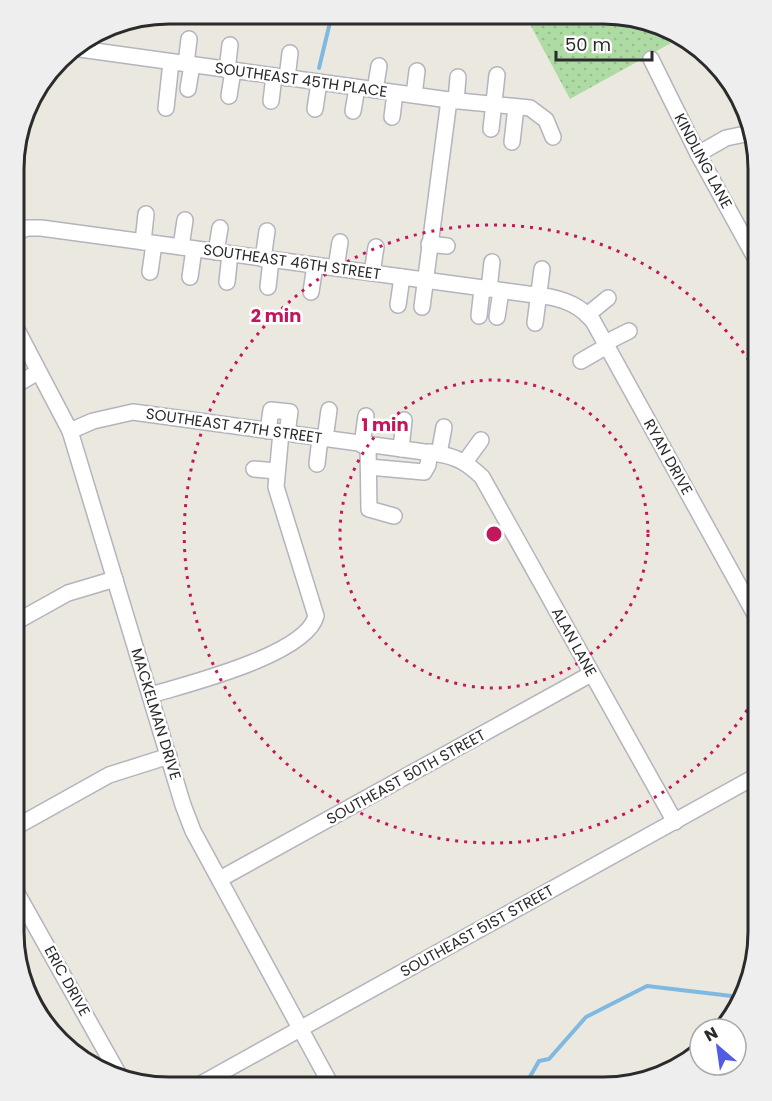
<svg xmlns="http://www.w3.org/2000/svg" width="772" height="1101" font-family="Poppins,sans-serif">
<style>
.grass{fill:url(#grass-dots)}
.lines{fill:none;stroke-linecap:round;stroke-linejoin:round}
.stream{stroke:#7fb9e1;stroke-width:4}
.minor-casing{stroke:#b3b4bd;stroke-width:18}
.minor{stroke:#fff;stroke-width:15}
.ring{fill:none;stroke:#c2185b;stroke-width:3;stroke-dasharray:3 6}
.labels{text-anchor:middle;stroke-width:5;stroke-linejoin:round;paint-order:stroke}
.street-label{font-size:15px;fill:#2b2b2b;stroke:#fff}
.rim{fill:none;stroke:#2b2b2b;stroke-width:3}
.centre{fill:#c2185b;stroke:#fff;stroke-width:3}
.ring-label{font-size:18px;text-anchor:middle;font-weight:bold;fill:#c2185b;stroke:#fff;stroke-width:5;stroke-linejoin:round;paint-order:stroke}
</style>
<defs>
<pattern id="grass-dots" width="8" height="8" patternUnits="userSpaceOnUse" patternTransform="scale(1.5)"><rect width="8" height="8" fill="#aedba3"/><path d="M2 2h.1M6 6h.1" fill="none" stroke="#96bc8c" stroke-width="1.8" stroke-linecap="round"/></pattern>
</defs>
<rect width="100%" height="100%" fill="#ebe8df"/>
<path class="grass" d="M525,15h99l56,23 -110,61z"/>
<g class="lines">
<g class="stream">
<path d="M319,68l13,-54"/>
<path d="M524,1087l15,-26 10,-2 37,-42 61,-31 93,11"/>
</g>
<defs>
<g id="minor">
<path d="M73,48l376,52 81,8 16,12 7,17"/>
<path d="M651,59l47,95 60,109"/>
<path d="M186,64l3,-25"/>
<path d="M227,70l3,-25"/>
<path d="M287,78l3,-25"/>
<path d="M188,89l4,-24"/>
<path d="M375,90l4,-24"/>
<path d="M414,95l3,-24"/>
<path d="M229,96l4,-25"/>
<path d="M271,101l3,-25"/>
<path d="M456,101l2,-24"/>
<path d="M166,108l5,-46"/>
<path d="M315,109l4,-27"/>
<path d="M353,111l4,-23"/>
<path d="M392,117l3,-24"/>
<path d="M491,129l6,-54"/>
<path d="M512,142l4,-35"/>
<path d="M698,154l28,-16 24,-5"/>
<path d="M15,233l12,-5h14l509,69c18,4 30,9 43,24l165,299"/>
<path d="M143,242l3,-28"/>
<path d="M429,244l18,2"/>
<path d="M181,247l4,-27"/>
<path d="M216,252l4,-24"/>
<path d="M263,259l4,-28"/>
<path d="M336,268l4,-26"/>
<path d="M150,272l4,-28"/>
<path d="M372,273l4,-26"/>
<path d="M190,277l4,-28"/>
<path d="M227,282l3,-28"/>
<path d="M268,287l3,-27"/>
<path d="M489,289l3,-27"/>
<path d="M311,292l4,-27"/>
<path d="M398,305l4,-28"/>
<path d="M422,307l27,-207"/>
<path d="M587,315l21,-17"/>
<path d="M479,316l3,-27"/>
<path d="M497,317l4,-26"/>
<path d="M535,323l7,-54"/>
<path d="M15,326l55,105 113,374 10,26 139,256"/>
<path d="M605,343l24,-12"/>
<path d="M581,361l26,-15"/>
<path d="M14,386l24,-14"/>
<path d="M70,431l23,-10 40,-9 306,42c19,3 29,10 43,23l193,345"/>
<path d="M268,431l3,-21 19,2 -3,21"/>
<path d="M325,439l4,-29"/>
<path d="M362,445l4,-29"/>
<path d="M368,445l1,64 25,7"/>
<path d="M401,449l3,-29"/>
<path d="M439,454l5,-27"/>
<path d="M465,462l16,-22"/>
<path d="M317,464l3,-26"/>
<path d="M369,467l55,5 4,-7 2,-13"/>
<path d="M254,469l22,2"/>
<path d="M14,623l54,-30 47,-14"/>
<path d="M151,695c36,-11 155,-40 165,-79l-40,-129 5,-55"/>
<path d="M14,828l95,-53 60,-19"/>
<path d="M220,879l371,-205"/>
<path d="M14,888l105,187"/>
<path d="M197,1086l561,-311"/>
</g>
</defs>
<use href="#minor" class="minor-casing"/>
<use href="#minor" class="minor"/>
</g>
<g class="ring">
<circle cx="494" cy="534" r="154"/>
<path d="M757 695A309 309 0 1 1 757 373"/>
</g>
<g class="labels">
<g class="street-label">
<text transform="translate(301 80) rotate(8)" y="5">SOUTHEAST 45TH PLACE</text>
<text transform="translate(703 161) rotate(62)" y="5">KINDLING LANE</text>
<text transform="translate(292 262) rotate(8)" y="5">SOUTHEAST 46TH STREET</text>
<text transform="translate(234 426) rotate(8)" y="5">SOUTHEAST 47TH STREET</text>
<text transform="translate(668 457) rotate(61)" y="5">RYAN DRIVE</text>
<text transform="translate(574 642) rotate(61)" y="5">ALAN LANE</text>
<text transform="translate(156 714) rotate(73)" y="5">MACKELMAN DRIVE</text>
<text transform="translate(406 777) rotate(-29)" y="5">SOUTHEAST 50TH STREET</text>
<text transform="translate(477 931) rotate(-29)" y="5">SOUTHEAST 51ST STREET</text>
<text transform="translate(67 981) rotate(61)" y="5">ERIC DRIVE</text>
</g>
</g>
<path d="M0 0H772V1101H0ZM169 24H603A145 145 0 0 1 748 169V932A145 145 0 0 1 603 1077H169A145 145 0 0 1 24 932V169A145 145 0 0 1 169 24Z" fill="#eee" fill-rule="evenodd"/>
<path class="rim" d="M169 24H603A145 145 0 0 1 748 169V932A145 145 0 0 1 603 1077H169A145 145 0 0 1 24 932V169A145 145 0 0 1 169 24Z"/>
<circle cx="494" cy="534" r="9" class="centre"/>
<g class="ring-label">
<text x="276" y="322">2 min</text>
<text x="385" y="431">1 min</text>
</g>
<g transform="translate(718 1047) rotate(331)"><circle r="28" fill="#ffffff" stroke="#aaaaaa" stroke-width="1.5"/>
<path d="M0-4.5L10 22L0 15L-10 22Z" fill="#535ae5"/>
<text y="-9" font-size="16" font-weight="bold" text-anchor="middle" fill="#2b2b2b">N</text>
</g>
<path d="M556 51v9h96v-9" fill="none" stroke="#2b2b2b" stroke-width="3"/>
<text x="565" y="51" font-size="18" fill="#2b2b2b" stroke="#ffffff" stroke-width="4.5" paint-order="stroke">50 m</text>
</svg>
